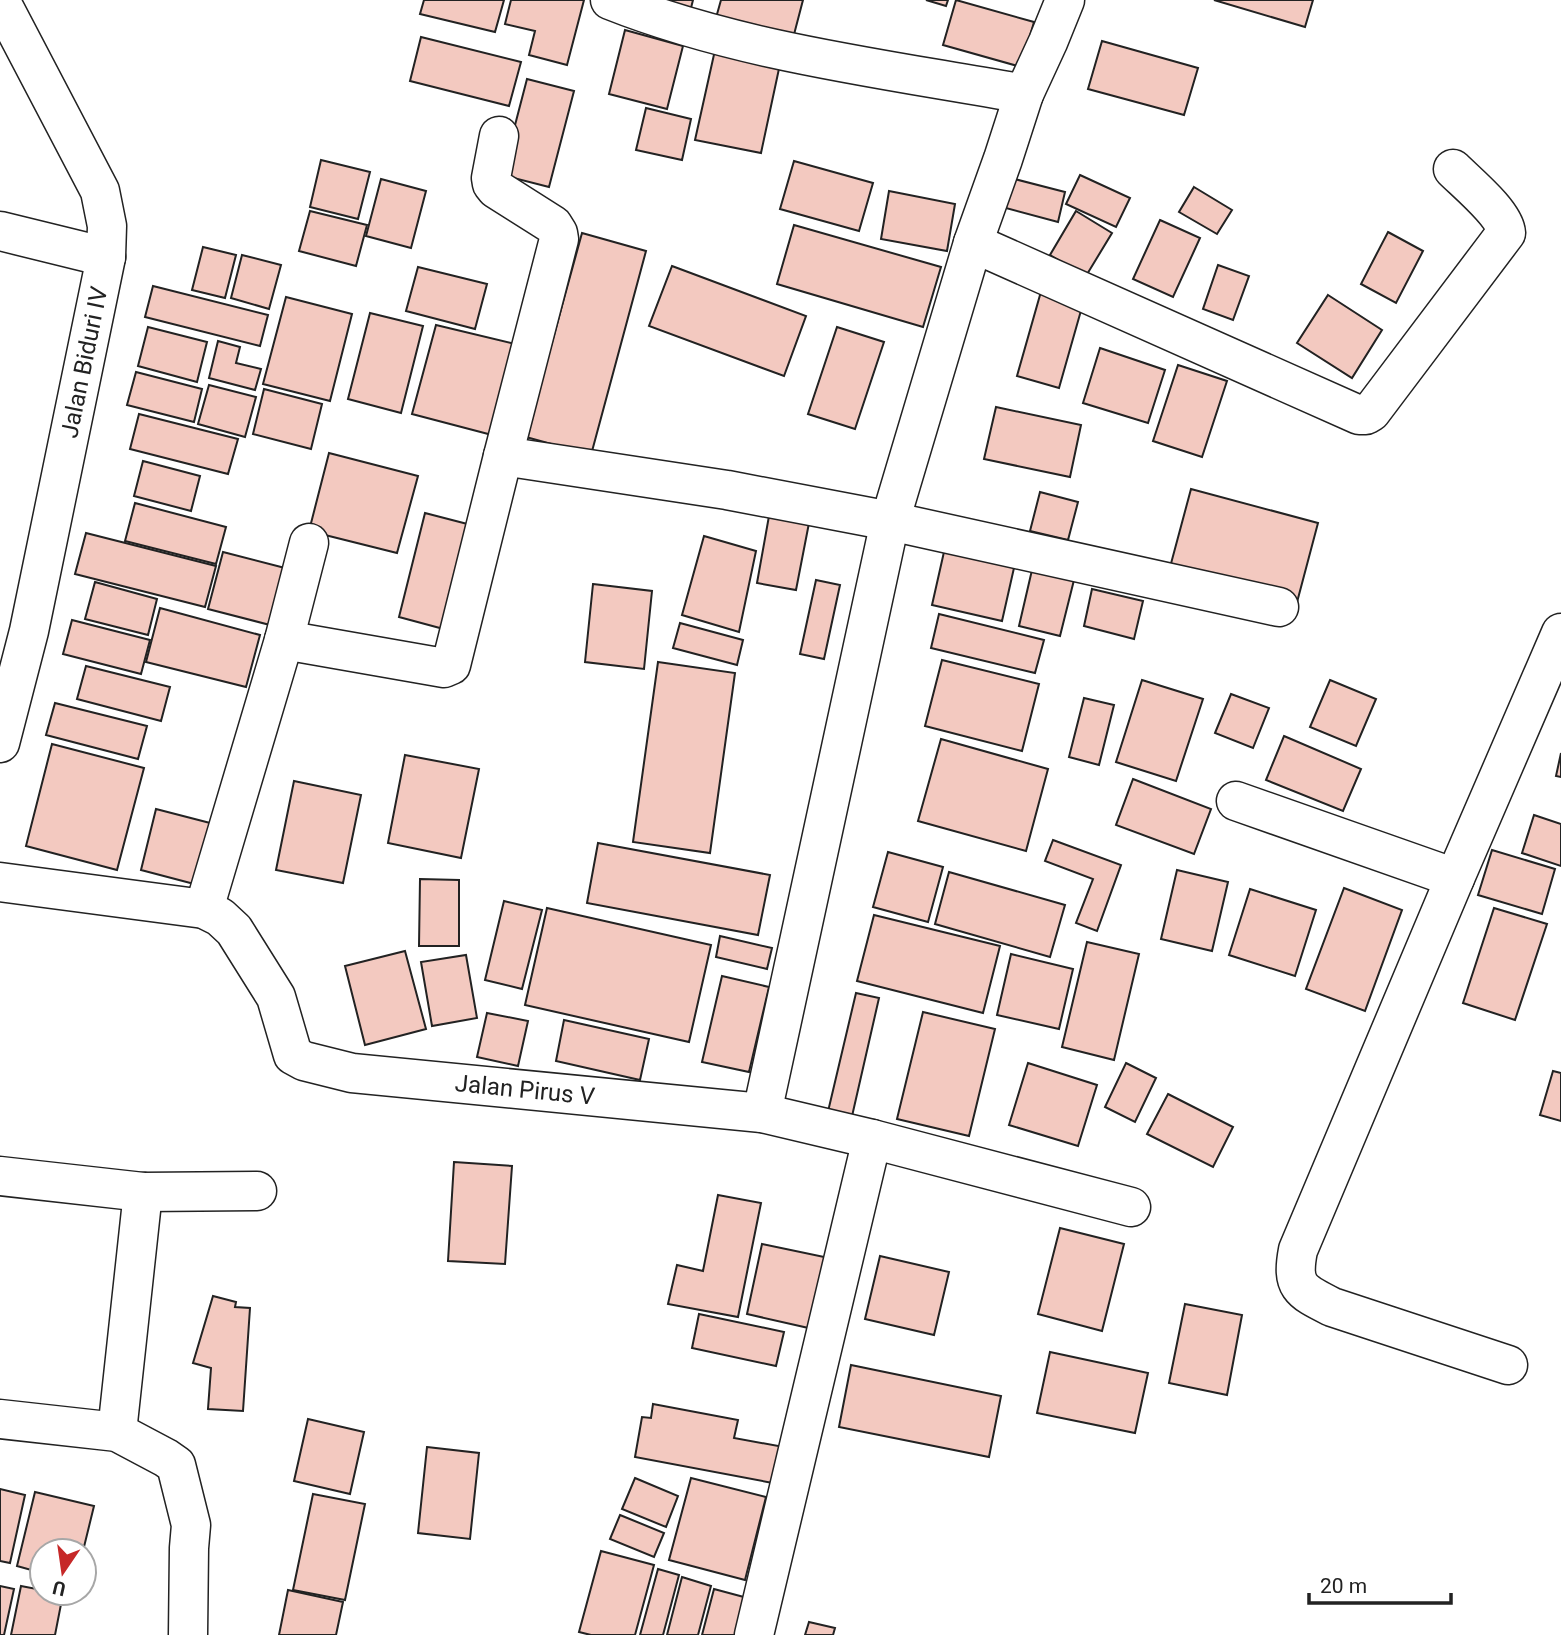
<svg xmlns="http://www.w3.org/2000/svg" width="1561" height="1635" font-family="Roboto,sans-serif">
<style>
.building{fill:#f3c9c0;stroke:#222;stroke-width:2}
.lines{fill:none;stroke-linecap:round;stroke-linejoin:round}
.minor-casing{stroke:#222;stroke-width:41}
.minor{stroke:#fff;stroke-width:38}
.labels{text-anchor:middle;stroke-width:5;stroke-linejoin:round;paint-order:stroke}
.street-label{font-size:24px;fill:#222;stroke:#fff}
</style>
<rect width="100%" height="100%" fill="#fff"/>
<g class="building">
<path d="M424,0h80l-9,32 -75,-18z"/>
<path d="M511,0h73l-17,65 -38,-10 6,-24 -30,-7z"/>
<path d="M641,0h52l-4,16z"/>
<path d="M721,0h82l-12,46 -77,-21z"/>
<path d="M926,0h22l-2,6z"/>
<path d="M956,0l78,22 -13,45 -78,-22z"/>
<path d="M1214,0h99l-8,27z"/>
<path d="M625,30l58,16 -16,63 -58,-15z"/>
<path d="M421,37l100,25 -12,44 -99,-25z"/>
<path d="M1102,41l96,27 -14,47 -96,-26z"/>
<path d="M715,50l65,14 -19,89 -66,-13z"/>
<path d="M527,79l47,12 -25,96 -47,-12z"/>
<path d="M646,108l45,11 -9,41 -46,-10z"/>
<path d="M321,160l49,12 -12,47 -48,-12z"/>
<path d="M794,161l79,22 -14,48 -79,-22z"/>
<path d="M999,175l66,17 -7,30 -67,-18z"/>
<path d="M1080,175l50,23 -14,29 -50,-23z"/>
<path d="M381,179l45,12 -15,57 -45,-12z"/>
<path d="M1194,187l38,23 -15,24 -38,-22z"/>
<path d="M889,191l66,13 -8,47 -66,-12z"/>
<path d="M310,211l57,14 -11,41 -57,-15z"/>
<path d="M1076,211l36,22 -26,43 -36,-21z"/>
<path d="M1160,220l40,18 -27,59 -40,-18z"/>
<path d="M794,225l147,42 -18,60 -146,-43z"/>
<path d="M1388,232l35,19 -27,52 -35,-19z"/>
<path d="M582,233l64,18 -55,204 -65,-18z"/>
<path d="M203,247l33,8 -11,43 -33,-8z"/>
<path d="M242,255l39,10 -12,44 -38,-11z"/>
<path d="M1218,265l31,11 -16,44 -30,-11z"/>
<path d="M672,266l134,50 -22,60 -135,-50z"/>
<path d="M418,267l69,17 -12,45 -69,-18z"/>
<path d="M153,286l115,29 -8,31 -115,-29z"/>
<path d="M1042,288l42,12 -25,88 -42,-12z"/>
<path d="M1328,295l54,35 -30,48 -55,-35z"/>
<path d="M286,297l66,17 -22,87 -67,-17z"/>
<path d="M370,313l53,13 -22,87 -53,-14z"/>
<path d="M436,325l79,19 -23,91 -80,-21z"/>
<path d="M148,327l59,15 -10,40 -59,-16z"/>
<path d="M837,327l47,15 -29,87 -47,-15z"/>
<path d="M218,341l22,6 -4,16 25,6 -6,21 -46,-12z"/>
<path d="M1100,348l65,22 -17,53 -65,-20z"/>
<path d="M1178,365l49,16 -25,76 -49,-16z"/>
<path d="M136,372l66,17 -8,33 -67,-17z"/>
<path d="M209,385l47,12 -11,40 -47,-13z"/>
<path d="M264,389l58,15 -11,45 -58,-15z"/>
<path d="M996,407l85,18 -11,52 -86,-18z"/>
<path d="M139,414l99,25 -10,35 -98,-25z"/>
<path d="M329,453l89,23 -21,77 -88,-22z"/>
<path d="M143,461l57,15 -9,35 -57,-15z"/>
<path d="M1191,489l127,34 -22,83 -127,-35z"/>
<path d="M1040,492l38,10 -10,38 -38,-9z"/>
<path d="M135,503l91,24 -10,37 -91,-23z"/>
<path d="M425,513l54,14 -28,104 -52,-14z"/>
<path d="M769,516l40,7 -13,67 -39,-7z"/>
<path d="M86,533l130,33 -11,41 -130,-33z"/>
<path d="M704,536l52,15 -17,81 -57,-17z"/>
<path d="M946,543l70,16 -14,62 -70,-16z"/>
<path d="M223,552l62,16 -15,57 -62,-16z"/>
<path d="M1035,557l42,11 -17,68 -41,-10z"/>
<path d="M816,580l24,5 -16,74 -24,-5z"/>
<path d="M95,582l62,17 -9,36 -63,-16z"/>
<path d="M593,584l59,7 -8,78 -59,-7z"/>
<path d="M1092,589l51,12 -9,38 -50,-13z"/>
<path d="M160,608l100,27 -14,52 -100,-25z"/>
<path d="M939,614l105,26 -9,33 -104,-25z"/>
<path d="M72,620l78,20 -9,34 -78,-20z"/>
<path d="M680,623l63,17 -6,25 -64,-17z"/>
<path d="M942,660l97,24 -17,67 -97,-25z"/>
<path d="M658,662l77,11 -25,180 -77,-11z"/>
<path d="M86,666l84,21 -9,34 -84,-22z"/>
<path d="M1142,680l61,19 -27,82 -60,-19z"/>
<path d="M1330,680l46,19 -20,47 -46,-19z"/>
<path d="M1231,694l38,14 -16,40 -38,-15z"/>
<path d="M1084,698l30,7 -15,60 -30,-8z"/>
<path d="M55,703l92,23 -9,33 -92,-24z"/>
<path d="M1284,736l77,33 -18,42 -77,-31z"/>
<path d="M941,739l107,30 -22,82 -108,-30z"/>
<path d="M52,744l92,24 -27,102 -91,-24z"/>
<path d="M1561,753v24l-5,-1z"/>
<path d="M405,755l74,14 -18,89 -73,-15z"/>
<path d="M1133,779l78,30 -17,45 -78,-29z"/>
<path d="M294,781l67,14 -18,88 -67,-13z"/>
<path d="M156,809l58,15 -16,61 -57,-15z"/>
<path d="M1534,815l27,9v42l-39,-13z"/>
<path d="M1053,840l68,25 -24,66 -21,-8 17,-44 -48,-18z"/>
<path d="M598,843l172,32 -12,60 -171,-32z"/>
<path d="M1492,850l63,19 -13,45 -64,-19z"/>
<path d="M888,852l55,15 -15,55 -55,-15z"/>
<path d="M1177,870l51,12 -16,69 -51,-12z"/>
<path d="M949,872l116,33 -15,52 -115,-33z"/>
<path d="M420,879l39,1v66h-40z"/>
<path d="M1344,888l58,22 -37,101 -59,-22z"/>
<path d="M1250,889l66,21 -21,66 -66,-21z"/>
<path d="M504,901l38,9 -20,79 -37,-9z"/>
<path d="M547,908l164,37 -22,97 -164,-37z"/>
<path d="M1494,908l53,16 -32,96 -52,-17z"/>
<path d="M874,915l126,31 -17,67 -126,-32z"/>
<path d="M720,936l52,12 -5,21 -51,-12z"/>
<path d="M1087,942l52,12 -25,106 -52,-13z"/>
<path d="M405,951l21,78 -61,16 -20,-79z"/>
<path d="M1011,954l62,15 -14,60 -62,-14z"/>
<path d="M466,955l11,63 -45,8 -11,-64z"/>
<path d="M722,976l47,11 -20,85 -47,-10z"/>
<path d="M856,993l23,5 -29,127 -24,-5z"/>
<path d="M923,1012l72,17 -26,107 -72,-17z"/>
<path d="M487,1013l41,8 -10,45 -41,-9z"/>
<path d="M564,1020l85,19 -9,41 -84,-19z"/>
<path d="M1028,1063l69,22 -19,61 -69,-21z"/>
<path d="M1126,1063l30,15 -21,44 -30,-15z"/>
<path d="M1553,1071l8,2v48l-21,-6z"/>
<path d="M1168,1094l65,33 -20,40 -66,-33z"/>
<path d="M454,1162l58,4 -7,98 -57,-3z"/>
<path d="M718,1195l43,8 -23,114 -70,-13 9,-39 26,6z"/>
<path d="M1060,1228l64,16 -22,87 -64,-17z"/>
<path d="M762,1244l67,14 -16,71 -66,-15z"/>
<path d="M880,1256l69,16 -15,63 -69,-16z"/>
<path d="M213,1296l23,6 -1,5 15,1 -7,103 -35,-2 3,-41 -18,-5z"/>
<path d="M1185,1304l57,11 -15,80 -58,-12z"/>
<path d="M699,1314l85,18 -8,34 -84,-18z"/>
<path d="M1050,1352l98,21 -13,60 -98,-20z"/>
<path d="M851,1365l150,31 -12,61 -150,-30z"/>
<path d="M653,1404l85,16 -4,18 50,9 -6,37 -143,-27 7,-40 9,1z"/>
<path d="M308,1419l56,13 -14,62 -56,-13z"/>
<path d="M427,1447l52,6 -9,86 -52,-6z"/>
<path d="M635,1478l43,18 -12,31 -44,-18z"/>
<path d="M691,1478l75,19 -21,83 -76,-20z"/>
<path d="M0,1489l25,6 -15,68 -10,-2z"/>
<path d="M35,1492l59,14 -11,45h-41v22l-25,-7z"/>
<path d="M313,1494l52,10 -20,96 -52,-10z"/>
<path d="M620,1515l44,18 -10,24 -44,-18z"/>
<path d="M601,1551l53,14 -19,70h-44l-12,-3z"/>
<path d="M658,1569l21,6 -16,60h-23z"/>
<path d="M682,1577l29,9 -13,49h-31z"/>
<path d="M0,1586l14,3 -10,46h-4z"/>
<path d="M21,1586l21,4v3l21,1 -8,41h-44z"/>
<path d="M714,1589l41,11 -10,35h-43z"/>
<path d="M288,1590l55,12 -7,33h-57z"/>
<path d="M809,1622l26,6 -2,7h-28z"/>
</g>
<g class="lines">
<defs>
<g id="minor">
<path d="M610,0c131,52 276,69 414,94"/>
<path d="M0,231l106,26"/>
<path d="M973,243l386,172h7l5,-3 135,-179c-1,-19 -39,-50 -53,-64"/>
<path d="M503,456l224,34 163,31 389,86"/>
<path d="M284,640l25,-97"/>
<path id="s1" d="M0,743l29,-112 77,-374 1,-31 -7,-35 -100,-191"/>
<path d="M1236,801l219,77"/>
<path id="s2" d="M0,882l204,27 16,8 14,13 42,67 17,58 11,6 48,12 410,40 110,26 259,68"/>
<path d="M204,909l80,-269 160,28 7,-3 1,-4 51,-205 56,-217 -1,-6 -5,-8 -57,-36 -4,-5 -1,-6 8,-42"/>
<path d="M762,1113l128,-592 83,-278 30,-84 21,-65 24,-52 17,-42"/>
<path d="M0,1176l143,16 114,-1"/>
<path d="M1508,1365l-176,-58c-32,-16 -41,-20 -34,-57l157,-372 106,-245"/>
<path d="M0,1419l117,13 49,26 10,7 15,60 -2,23 -1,87"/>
<path d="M117,1432l26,-240"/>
<path d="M754,1635l118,-496"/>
</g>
</defs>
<use href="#minor" class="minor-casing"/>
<use href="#minor" class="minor"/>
</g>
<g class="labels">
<g class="street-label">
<text dy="8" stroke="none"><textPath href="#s1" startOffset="390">Jalan Biduri IV</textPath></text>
<text dy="8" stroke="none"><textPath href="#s2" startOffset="618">Jalan Pirus V</textPath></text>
</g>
</g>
<g transform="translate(63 1572) rotate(193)"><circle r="33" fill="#ffffff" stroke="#a7a7a7" stroke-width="2"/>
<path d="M0-5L12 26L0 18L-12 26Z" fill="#c62828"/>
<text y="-10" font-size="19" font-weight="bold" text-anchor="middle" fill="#222222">U</text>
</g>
<path d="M1309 1593v10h142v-10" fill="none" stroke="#222222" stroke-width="3.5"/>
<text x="1320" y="1593" font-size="21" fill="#222222" stroke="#ffffff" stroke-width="5" paint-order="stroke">20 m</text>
</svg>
